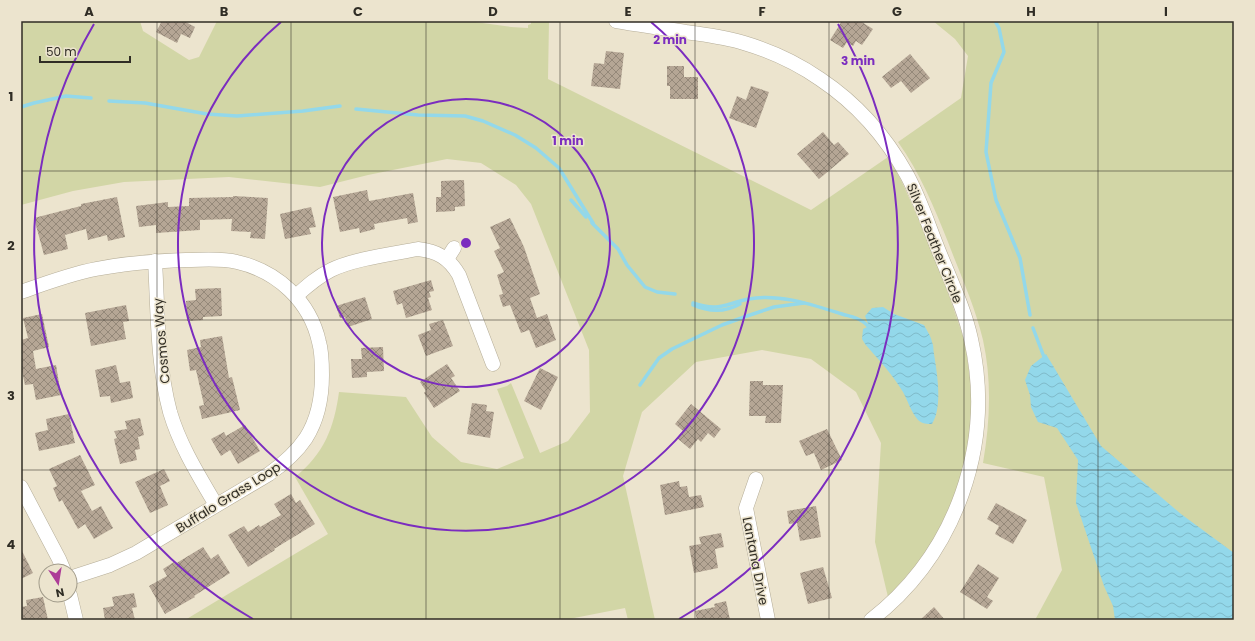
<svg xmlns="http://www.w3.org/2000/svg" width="1255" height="641" font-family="Poppins,sans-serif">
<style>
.grass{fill:#d2d6a6}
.water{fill:url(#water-waves)}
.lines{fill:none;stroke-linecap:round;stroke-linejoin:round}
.stream{stroke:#93d8ea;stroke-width:3.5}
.building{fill:url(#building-cross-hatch)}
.minor-casing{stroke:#b5ad98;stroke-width:15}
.minor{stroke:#fff;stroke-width:14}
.grid{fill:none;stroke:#302d25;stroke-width:1;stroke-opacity:0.55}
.ring{fill:none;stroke:#7b2cbf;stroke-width:2}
.labels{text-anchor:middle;stroke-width:3;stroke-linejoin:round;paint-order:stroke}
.street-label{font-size:13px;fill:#302d25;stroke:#ece4ce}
.centre{fill:#7b2cbf;stroke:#ece4ce;stroke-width:2}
.ring-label{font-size:12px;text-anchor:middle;font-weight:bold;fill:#7b2cbf;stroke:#ece4ce;stroke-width:3;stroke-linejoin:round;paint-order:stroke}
.neatline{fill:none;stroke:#302d25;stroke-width:1.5}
.grid-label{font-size:13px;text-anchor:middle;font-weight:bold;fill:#302d25}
</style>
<defs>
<pattern id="water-waves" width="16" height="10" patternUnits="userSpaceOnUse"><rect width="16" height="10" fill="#93d8ea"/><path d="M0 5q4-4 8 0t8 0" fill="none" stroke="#7fbac9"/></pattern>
<pattern id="building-cross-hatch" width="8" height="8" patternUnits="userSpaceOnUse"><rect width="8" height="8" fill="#b5a695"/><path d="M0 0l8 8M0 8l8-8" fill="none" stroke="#948879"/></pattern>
</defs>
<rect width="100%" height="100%" fill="#ece4ce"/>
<g class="grass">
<path d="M21,21h119l3,10 46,29 10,-3 18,-36h251l43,6 17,1v-3l3,-1v-3h18l-1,58 263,131 77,-53 14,25 22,49 19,47 22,64 6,43 1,30 -5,38 -10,38 -22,47 -11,18 -36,41 -13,-55 6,-99 -25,-51 -45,-33 -49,-9 -66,12 -54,50 -19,64 32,144h-27l-3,-12 -61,12h-379l143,-86 -33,-57c29,-23 39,-49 44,-85l67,5 26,40 29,25 36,7 27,-11 -27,-69 10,-3 4,-3 29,70 28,-12 22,-29 -1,-62 -58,-146 -15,-19 -35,-22 -34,-4 -79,16 -48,12 -91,-10 -105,5 -51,9 -52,14z"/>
<path d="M933,21h301v599h-199l27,-50 -18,-93 -61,-14c7,-41 9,-82 0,-123 -8,-34 -23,-66 -35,-98 -14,-35 -28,-69 -50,-100l63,-44 7,-42 -13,-17z"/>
</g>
<g class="water">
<path d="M883,307l11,7 30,11c3,6 7,11 8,17 2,4 1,8 2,12 3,19 9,53 -2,70 -5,0 -10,0 -14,-4 -7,-8 -10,-19 -15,-28 -10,-17 -25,-33 -38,-48l-3,-5 1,-10 6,-3 -4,-10 7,-8z"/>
<path d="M1046,354l55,92 80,68 53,39v67h-119l-2,-14 -9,-20 -28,-83 2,-43 -21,-32 -19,-6 -7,-15 -1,-12 -5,-15 6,-14z"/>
</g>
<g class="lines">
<g class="stream">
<path d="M995,21l4,7 5,24 -13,31 -5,69 10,48 24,58 10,57"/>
<path d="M109,101l36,2 62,11 30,2 66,-5 37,-5"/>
<path d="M21,107l13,-4 32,-7 25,2"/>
<path d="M356,109l62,6 47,1 18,5 32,14 21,13 23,20 34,55"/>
<path d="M571,200l15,17"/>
<path d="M592,223l26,26 9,16 18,22 12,5 18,2"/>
<path d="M693,303c27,9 31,1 56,-4 30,-6 64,6 93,15 6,2 14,3 20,7 2,1 5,4 7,6"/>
<path d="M693,305c16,7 31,8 47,-1"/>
<path d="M1033,328l11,29"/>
<path d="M640,385l19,-27 13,-9 50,-24 25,-9 27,-9 30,-4"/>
</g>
</g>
<g class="building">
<path d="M162,21h22l11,6 -5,11 -9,-4 -4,9 -21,-11z"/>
<path d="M842,21h18l13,8 -11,16 -6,-4 -3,5 -6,-4 -4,6 -13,-8z"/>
<path d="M606,51l18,2 -4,36 -29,-3 3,-23 10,1z"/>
<path d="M910,54l20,24 -19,15 -10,-12 -10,7 -9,-11z"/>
<path d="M667,66h17v11h14v22h-28v-13h-3z"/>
<path d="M751,86l18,6 -13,36 -27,-10 8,-22 9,4z"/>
<path d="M823,132l11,13 4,-3 11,12 -30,25 -22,-25z"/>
<path d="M464,180l1,26 -10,1v4l-19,1v-15h5v-16z"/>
<path d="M367,190l2,11 44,-8 5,29 -10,2 -1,-6 -33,6 1,5 -15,4 -1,-5 -19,4 -7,-35z"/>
<path d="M233,196l35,2 -3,41 -15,-1 1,-6 -20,-1 1,-12 -32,1v10l-44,3v-8l-17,2 -3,-21 32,-4v5l21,-1v-8l44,-1z"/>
<path d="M117,197l8,40 -17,4 -1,-6 -19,5 -2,-11 -21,6 3,14 -24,6 -10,-37 47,-12v-2z"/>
<path d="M311,207l5,20 -7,1 2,6 -26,5 -5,-25z"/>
<path d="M510,218l14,29 16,47 -10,4 7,20 10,-4 9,26 -20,8 -7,-18 -8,3 -11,-28 -7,2 -4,-12 4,-1 -6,-19 7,-3 -10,-21 6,-3 -10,-21z"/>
<path d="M431,280l3,11 -5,1 2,5 -3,1 4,12 -26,8 -4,-15 -5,2 -4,-14z"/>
<path d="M221,288l1,28 -19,1v3l-16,1 -1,-20 10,-1 -1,-11z"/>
<path d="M365,297l7,22 -24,8 -3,-10 -5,1 -4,-12z"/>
<path d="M126,305l3,16 -6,1 3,17 -35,7 -6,-33z"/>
<path d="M42,314l7,33 -16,4 3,18 20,-4 5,30 -25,5 -3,-16 -8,1 -4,-18v-27l7,-2 -5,-20z"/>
<path d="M443,320l10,26 -27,10 -8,-21 13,-5 -2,-6z"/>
<path d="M222,336l7,42 3,-1 8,33 -38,9 -3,-13 5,-1 -8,-35 -6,1 -3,-21 14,-3 -1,-7z"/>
<path d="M383,347l1,24 -17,1v5l-15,1 -1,-19h11l-1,-11z"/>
<path d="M447,364l8,12 -4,2 9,13 -26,17 -10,-15 2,-2 -6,-9z"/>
<path d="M116,365l4,18 10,-2 3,17 -22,5 -1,-7 -10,1 -5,-27z"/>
<path d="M540,368l18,9 -17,33 -17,-9z"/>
<path d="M750,381h13v4h20l-2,38h-16l1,-7h-17z"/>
<path d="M472,403l15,2 -1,6 8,1 -4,26 -23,-4z"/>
<path d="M691,404l30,25 -7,9 -6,-5 -7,9 -3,-3 -8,10 -13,-11 6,-7 -8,-7z"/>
<path d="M69,414l6,29 -36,8 -4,-18 13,-3 -2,-11z"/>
<path d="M140,418l4,17 -6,2 2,12 -5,1 2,10 -17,4 -6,-25 3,-1 -3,-7 13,-2 -2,-8z"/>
<path d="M245,425l15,26 -22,13 -8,-14 -9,6 -10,-17 13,-7 2,4z"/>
<path d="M827,429l15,31 -21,10 -7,-17 -8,3 -7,-15z"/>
<path d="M80,455l15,30 -14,6 11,20 9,-5 12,22 -19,11 -9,-15 -7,5 -16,-29 -3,2 -6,-14 4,-2 -8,-17z"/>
<path d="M164,469l6,12 -10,5 8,19 -18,8 -15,-31z"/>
<path d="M679,481l1,6 7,-1 2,11 12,-2 3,12 -39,8 -5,-30z"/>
<path d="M291,494l5,9 4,-3 15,24 -41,25 1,1 -27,17 -20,-32 16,-9 4,6 11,-7 1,2 21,-12 -7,-11z"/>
<path d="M996,503l31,17 -14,24 -18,-10 4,-8 -12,-7z"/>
<path d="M816,506l5,31 -21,4 -3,-18 -8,1 -2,-13z"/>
<path d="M721,533l3,14 -9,2 3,19 -24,5 -5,-27 12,-2 -2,-7z"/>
<path d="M203,547l8,12 7,-5 12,19 -36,23 1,1 -30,17 -16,-28 18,-10 -4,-7 11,-7 1,2z"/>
<path d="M21,549l12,24 -12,6z"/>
<path d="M978,564l21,14 -12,19 6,4 -6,8 -27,-17z"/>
<path d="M823,567l9,31 -24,6 -8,-31z"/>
<path d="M134,593l3,14 -5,1 3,12h-30l-2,-12 11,-2 -2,-9z"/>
<path d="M43,597l5,23h-27v-13l6,-1 -1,-6z"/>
<path d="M726,601l4,19h-33l-2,-9 20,-4 -1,-3z"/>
<path d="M934,607l11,13h-25z"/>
</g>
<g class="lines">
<defs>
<g id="minor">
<path d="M616,21c23,4 47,7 70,11 20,3 39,5 58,11 27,8 53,20 76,36 36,24 66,58 87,96 12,22 20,46 29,69 12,31 28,63 35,95 24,105 -15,215 -100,281"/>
<path d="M447,259l7,-11"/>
<path d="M155,261c3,51 2,102 15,151 10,34 29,64 46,93"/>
<path d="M21,292c25,-9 49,-18 75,-23 30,-6 60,-8 90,-9 17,0 35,-2 51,2 40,9 73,39 82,80 3,10 3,22 3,33 0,22 -4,44 -16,63 -10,15 -23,26 -37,36l-133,79 -26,12 -40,13"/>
<path d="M296,296c11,-10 21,-19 35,-26 22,-11 61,-16 87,-21 19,2 31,9 41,26l34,89"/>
<path d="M756,479l-10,29 22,112"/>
<path d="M21,487l38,72 5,12"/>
<path d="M70,595l6,25"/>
</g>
</defs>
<use href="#minor" class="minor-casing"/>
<use href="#minor" class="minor"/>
</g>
<path class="grid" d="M157,21v599M291,21v599M426,21v599M560,21v599M695,21v599M829,21v599M964,21v599M1098,21v599M21,171h1213M21,320h1213M21,470h1213"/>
<g class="ring">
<circle cx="466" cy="243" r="144"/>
<path d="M651 22A288 288 0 1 1 281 22"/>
<path d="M253 619A432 432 0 0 1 94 24M838 24A432 432 0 0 1 679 619"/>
</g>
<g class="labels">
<g class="street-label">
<text transform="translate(935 243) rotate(68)" y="5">Silver Feather Circle</text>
<text transform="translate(161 341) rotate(-95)" y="5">Cosmos Way</text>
<text transform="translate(228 497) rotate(-32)" y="5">Buffalo Grass Loop</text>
<text transform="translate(756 561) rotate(79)" y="5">Lantana Drive</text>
</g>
</g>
<circle cx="466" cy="243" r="6" class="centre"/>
<g class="ring-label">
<text x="670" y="44">2 min</text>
<text x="858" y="65">3 min</text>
<text x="568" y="145">1 min</text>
</g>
<rect width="1255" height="641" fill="none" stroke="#ece4ce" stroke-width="44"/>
<g transform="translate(58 583) rotate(168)"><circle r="19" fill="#ece4ce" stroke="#a19b8a"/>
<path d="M0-3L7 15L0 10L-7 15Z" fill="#ad3c97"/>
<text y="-6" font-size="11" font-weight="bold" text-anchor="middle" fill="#302d25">N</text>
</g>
<path d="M40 56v6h90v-6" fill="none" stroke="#302d25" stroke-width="2"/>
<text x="46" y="56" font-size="12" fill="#302d25" stroke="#ece4ce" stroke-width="3" paint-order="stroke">50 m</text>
<rect x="22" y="22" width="1211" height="597" class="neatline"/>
<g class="grid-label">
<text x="89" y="16">A</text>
<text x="224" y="16">B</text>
<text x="358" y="16">C</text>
<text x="493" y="16">D</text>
<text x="628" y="16">E</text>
<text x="762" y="16">F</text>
<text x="897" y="16">G</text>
<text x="1031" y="16">H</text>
<text x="1166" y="16">I</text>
<text x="11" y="101">1</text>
<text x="11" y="250">2</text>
<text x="11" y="400">3</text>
<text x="11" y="549">4</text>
</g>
</svg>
